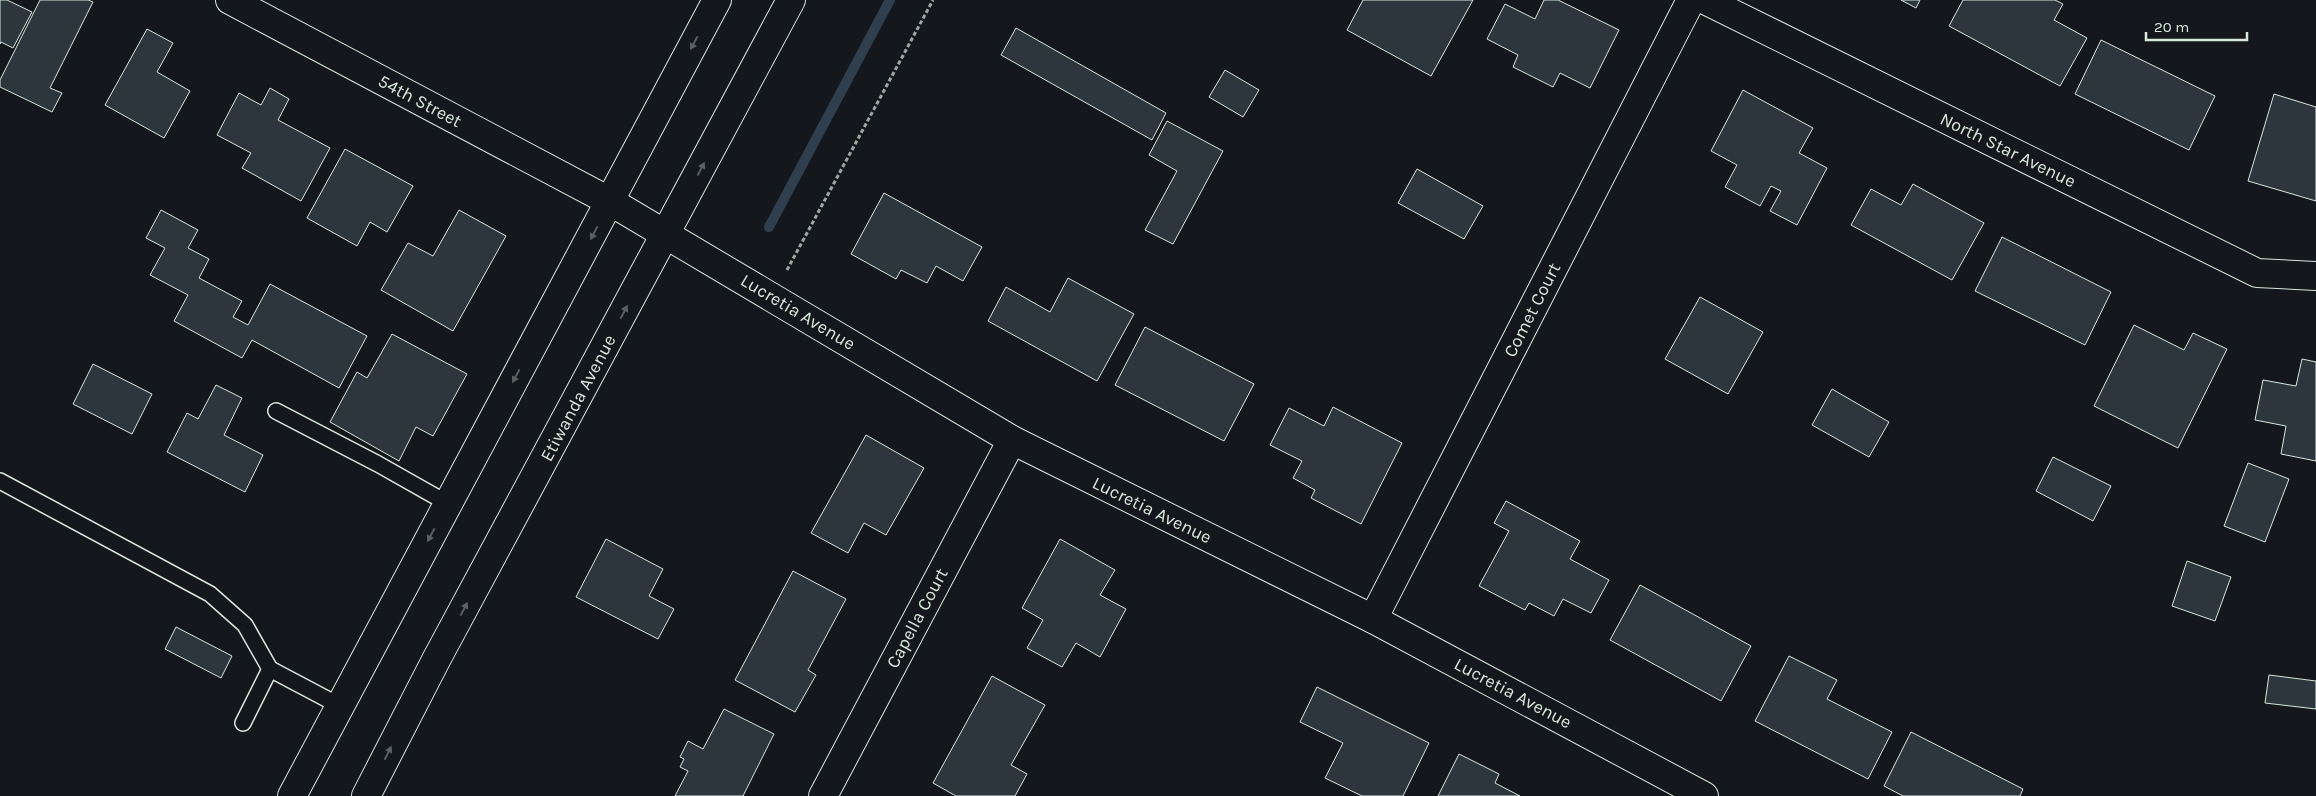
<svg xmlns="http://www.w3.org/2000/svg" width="2316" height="796" font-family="Karla,sans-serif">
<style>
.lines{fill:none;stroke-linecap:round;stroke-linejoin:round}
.stream{stroke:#2f3f4d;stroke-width:10}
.building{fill:#2c363c;stroke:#d8e6dc}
.lane-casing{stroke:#d8e6dc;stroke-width:18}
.street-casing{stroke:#d8e6dc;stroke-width:30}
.primary-casing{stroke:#d8e6dc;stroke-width:30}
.path{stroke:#9da8a2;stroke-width:3;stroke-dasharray:4 2.5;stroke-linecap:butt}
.lane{stroke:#14181c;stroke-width:15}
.street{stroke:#14181c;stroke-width:28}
.primary{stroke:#14181c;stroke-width:28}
.oneway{fill:#59605f}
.labels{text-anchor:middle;stroke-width:4;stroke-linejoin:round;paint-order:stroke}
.street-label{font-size:18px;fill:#d8e6dc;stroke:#14181c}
</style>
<rect width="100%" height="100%" fill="#14181c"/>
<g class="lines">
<path class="stream" d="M769,227l121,-227"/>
</g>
<g class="building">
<path d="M0,0h7l25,12 -19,36 -12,-6 -1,2z"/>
<path d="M40,0h48l5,2 -43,86 12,5 -10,19 -52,-25v-7z"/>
<path d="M1363,0h110l-42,76 -84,-46z"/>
<path d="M1544,0h14l61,30 -29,58 -30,-15 -7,14 -40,-20 5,-12 -31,-16 18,-35 30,15z"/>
<path d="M1901,0h19l-4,8z"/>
<path d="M1963,0h92l8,4 -9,16 33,18 -27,48 -111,-60z"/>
<path d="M1016,28l150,85 -14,27 -151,-85z"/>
<path d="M147,29l26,14 -16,29 33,19 -26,47 -59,-33z"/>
<path d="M2101,40l114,56 -26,54 -114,-56z"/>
<path d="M1225,70l34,20 -16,27 -34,-20z"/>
<path d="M270,88l19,11 -11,21 52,28 -29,53 -59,-33 9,-15 -34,-18 22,-42 22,12z"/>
<path d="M1743,90l70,38 -14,25 28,15 -30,57 -27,-14 11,-20 -10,-5 -11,20 -35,-19 12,-22 -26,-14z"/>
<path d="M2274,94l42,13v94l-68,-20z"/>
<path d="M1167,121l56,30 -50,93 -28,-14 32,-59 -28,-16z"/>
<path d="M345,149l68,37 -26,46 -17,-10 -13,24 -50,-28z"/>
<path d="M1417,169l66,37 -19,33 -66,-36z"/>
<path d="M1913,184l71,39 -32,57 -101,-55 20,-36 30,16z"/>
<path d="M884,193l98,54 -19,34 -27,-15 -9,17 -26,-13 -5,9 -45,-25z"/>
<path d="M161,210l37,20 -10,18 21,11 -10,19 43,23 -9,16 15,8 22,-41 97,52 -28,52 -87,-48 -10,18 -68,-37 14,-26 -38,-20 15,-27 -19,-10z"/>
<path d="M459,210l47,26 -53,95 -72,-41 27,-47 25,13z"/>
<path d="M2002,237l109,55 -26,53 -110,-54z"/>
<path d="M1068,278l66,36 -37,67 -109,-60 18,-34 44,25z"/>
<path d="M1700,297l63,35 -35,62 -63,-35z"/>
<path d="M2134,325l50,25 9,-17 34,16 -49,99 -84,-42z"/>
<path d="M1145,327l109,57 -30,57 -109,-56z"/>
<path d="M392,334l75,40 -34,62 -17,-9 -17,34 -69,-39 27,-50 10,6z"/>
<path d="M2302,359l14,3v99l-35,-7 5,-28 -31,-6 8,-40 33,6z"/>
<path d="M93,364l59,30 -20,40 -59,-30z"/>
<path d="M216,385l26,13 -18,37 39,20 -18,37 -78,-40 20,-39 11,6z"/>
<path d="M1832,389l57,33 -20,35 -57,-32z"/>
<path d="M1333,407l69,36 -41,81 -50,-26 4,-8 -22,-12 9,-17 -32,-16 19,-37 35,18z"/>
<path d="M866,435l58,33 -38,67 -22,-12 -16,30 -37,-20z"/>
<path d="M2053,457l58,29 -18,35 -57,-30z"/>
<path d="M2248,463l41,16 -24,63 -41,-16z"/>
<path d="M1506,501l74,40 -10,18 39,21 -18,33 -28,-14 -9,17 -25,-13 -4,7 -46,-24 30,-55 -15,-8z"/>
<path d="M606,539l57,30 -14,27 25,13 -16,30 -82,-42z"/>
<path d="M1060,539l55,31 -15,25 26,14 -26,48 -24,-14 -14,24 -35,-19 16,-28 -21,-12z"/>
<path d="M2187,561l44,16 -16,44 -43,-15z"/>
<path d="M793,571l53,28 -38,71 8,5 -21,37 -60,-32z"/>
<path d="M1640,585l111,61 -30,55 -111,-61z"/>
<path d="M176,627l56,29 -11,22 -56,-29z"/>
<path d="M1789,656l48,24 -10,19 65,33 -24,47 -113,-58z"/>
<path d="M2269,675l47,6v28l-51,-6z"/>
<path d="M992,676l53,29 -34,60 16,9 -12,22h-59l-23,-13z"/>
<path d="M1317,687l112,56 -26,53h-41l-37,-18 18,-35 -43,-21z"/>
<path d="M724,709l50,25 -31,62h-68l13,-25 -8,-4 4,-8 -4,-2 8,-16 15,8z"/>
<path d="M1911,732l112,57 -3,7h-117l-19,-10z"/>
<path d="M1459,754l40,20 -4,9 25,13h-82z"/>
</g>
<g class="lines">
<defs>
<g id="lane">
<path d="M276,411l102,53 69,39"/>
<path d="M0,481l210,113 35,31 25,44"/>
<path d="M243,723l27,-54 70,37"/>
</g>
<g id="street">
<path d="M230,0l381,202 401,238 361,179 331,177"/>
<path d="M1705,0l552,273 59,3"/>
<path d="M1373,619l318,-619"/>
<path d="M823,796l189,-356"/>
</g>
<g id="primary">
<path d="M292,796l425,-796"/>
<path d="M366,796l70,-136 355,-660"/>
</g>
</defs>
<use href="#lane" class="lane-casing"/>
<use href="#street" class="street-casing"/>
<use href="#primary" class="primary-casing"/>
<path class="path" d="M787,270l146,-270"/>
<use href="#lane" class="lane"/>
<use href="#street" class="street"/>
<use href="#primary" class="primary"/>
</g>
<defs><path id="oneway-solid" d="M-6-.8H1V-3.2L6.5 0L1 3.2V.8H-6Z" transform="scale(1.25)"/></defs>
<g class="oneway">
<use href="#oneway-solid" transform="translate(694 43) rotate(118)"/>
<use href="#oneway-solid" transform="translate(701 169) rotate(-62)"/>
<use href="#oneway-solid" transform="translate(594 233) rotate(118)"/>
<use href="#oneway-solid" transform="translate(624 312) rotate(-62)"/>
<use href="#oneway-solid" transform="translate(516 376) rotate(118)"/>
<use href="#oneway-solid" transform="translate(431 535) rotate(118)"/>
<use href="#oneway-solid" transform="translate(464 609) rotate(-62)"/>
<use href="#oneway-solid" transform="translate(388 753) rotate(-63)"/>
</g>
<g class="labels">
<g class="street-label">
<text transform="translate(420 101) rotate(28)" y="6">54th Street</text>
<text transform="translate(2008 150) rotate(26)" y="6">North Star Avenue</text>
<text transform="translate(1532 310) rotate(-63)" y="6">Comet Court</text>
<text transform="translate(798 312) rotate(31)" y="6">Lucretia Avenue</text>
<text transform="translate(578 398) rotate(-62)" y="6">Etiwanda Avenue</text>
<text transform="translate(1152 510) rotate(26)" y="6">Lucretia Avenue</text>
<text transform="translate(917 618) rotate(-62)" y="6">Capella Court</text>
<text transform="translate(1513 693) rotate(28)" y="6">Lucretia Avenue</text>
</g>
</g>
<path d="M2146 32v8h101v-8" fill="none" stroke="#d8e6dc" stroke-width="2.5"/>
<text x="2154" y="32" font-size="15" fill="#d8e6dc" stroke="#14181c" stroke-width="4" paint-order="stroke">20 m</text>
</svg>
